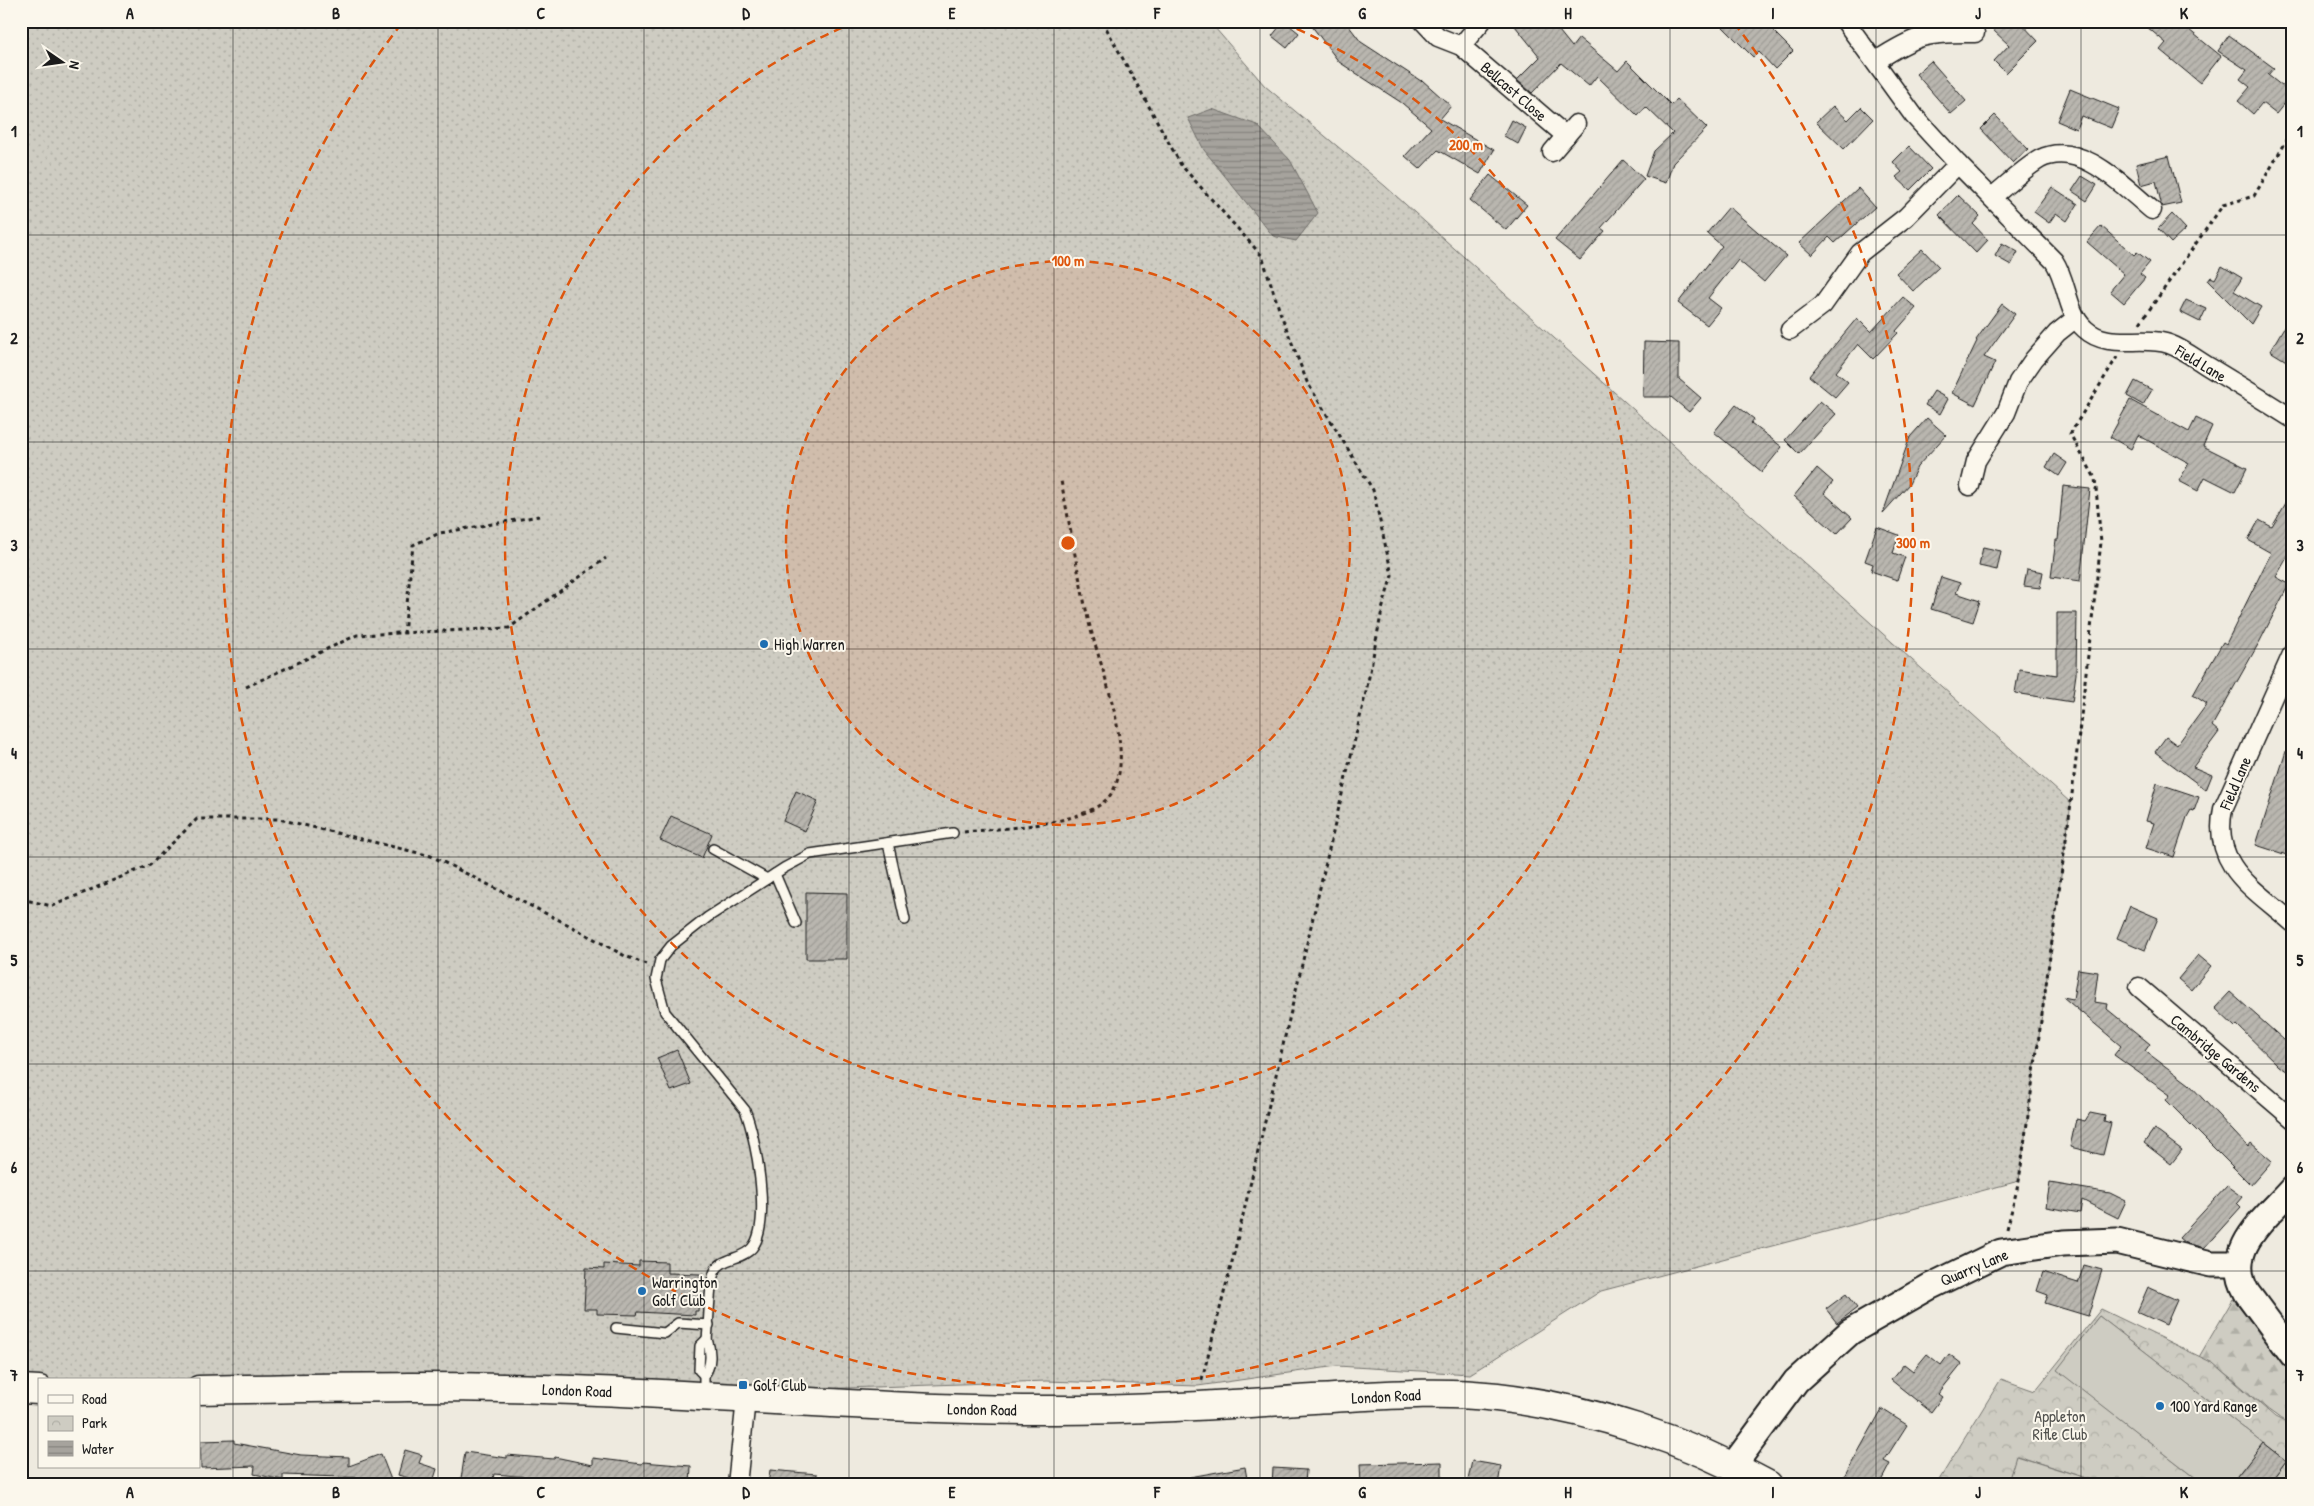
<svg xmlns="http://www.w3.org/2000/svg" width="2314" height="1506" font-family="'Patrick Hand',sans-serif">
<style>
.grass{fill:url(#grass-dots);stroke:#75746f}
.forest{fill:url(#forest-firs);stroke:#75746f}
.park{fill:url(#park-crowns);stroke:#75746f}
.pitch{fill:#ceccc2;stroke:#75746f}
.water{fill:url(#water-rules);stroke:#6f6d69}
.building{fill:url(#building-hatch);stroke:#1c1c1c}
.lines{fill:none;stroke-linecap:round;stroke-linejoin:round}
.lane-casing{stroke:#1c1c1c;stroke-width:12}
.street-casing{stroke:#1c1c1c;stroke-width:21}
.secondary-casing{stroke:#1c1c1c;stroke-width:29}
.highway-casing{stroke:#1c1c1c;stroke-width:31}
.path{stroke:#1c1c1c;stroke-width:3;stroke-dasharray:4 4;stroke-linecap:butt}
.lane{stroke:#fbf7ec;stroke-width:9}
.street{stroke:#fbf7ec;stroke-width:18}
.secondary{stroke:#fbf7ec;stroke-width:25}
.highway{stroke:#fbf7ec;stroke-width:28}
.grid{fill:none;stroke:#1c1c1c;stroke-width:1;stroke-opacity:0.55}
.ring{fill:none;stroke:#de560d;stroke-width:2.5;stroke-dasharray:9 6}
.poi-dot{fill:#1f6fb2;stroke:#fbf7ec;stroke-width:2}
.labels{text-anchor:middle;stroke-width:4;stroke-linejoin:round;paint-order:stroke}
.street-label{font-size:16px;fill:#1c1c1c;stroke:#fbf7ec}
.poi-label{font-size:16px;fill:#1c1c1c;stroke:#fbf7ec;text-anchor:start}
.park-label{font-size:16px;fill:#51514e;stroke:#fbf7ec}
.centre{fill:#de560d;stroke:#fbf7ec;stroke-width:2.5}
.ring-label{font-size:15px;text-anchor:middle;font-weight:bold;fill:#de560d;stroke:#fbf7ec;stroke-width:4;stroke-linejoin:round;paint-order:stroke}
.neatline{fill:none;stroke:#1c1c1c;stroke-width:2}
.grid-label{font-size:16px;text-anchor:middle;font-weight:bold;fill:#1c1c1c}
</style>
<defs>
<pattern id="grass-dots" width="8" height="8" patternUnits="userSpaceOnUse" patternTransform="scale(1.25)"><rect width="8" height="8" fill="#ceccc2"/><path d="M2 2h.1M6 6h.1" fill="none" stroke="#b0afa6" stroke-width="1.8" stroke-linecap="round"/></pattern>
<pattern id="forest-firs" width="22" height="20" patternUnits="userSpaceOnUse" patternTransform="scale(1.25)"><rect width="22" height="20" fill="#ceccc2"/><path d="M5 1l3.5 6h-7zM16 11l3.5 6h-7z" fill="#b0afa6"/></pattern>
<pattern id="park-crowns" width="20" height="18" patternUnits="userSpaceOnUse" patternTransform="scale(1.25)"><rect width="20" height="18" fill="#ceccc2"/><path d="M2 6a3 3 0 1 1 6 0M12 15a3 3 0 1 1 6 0" fill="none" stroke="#b0afa6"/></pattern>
<pattern id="water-rules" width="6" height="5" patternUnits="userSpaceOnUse" patternTransform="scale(1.25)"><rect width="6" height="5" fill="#a6a39d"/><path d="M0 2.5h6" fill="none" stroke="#86847f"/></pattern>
<pattern id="building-hatch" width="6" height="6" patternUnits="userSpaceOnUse" patternTransform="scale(1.25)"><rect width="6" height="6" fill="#b9b6af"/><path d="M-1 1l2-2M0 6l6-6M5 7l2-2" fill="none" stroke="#9e9c96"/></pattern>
</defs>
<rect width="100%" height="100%" fill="#eeeadf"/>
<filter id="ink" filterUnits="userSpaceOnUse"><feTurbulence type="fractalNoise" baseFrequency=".02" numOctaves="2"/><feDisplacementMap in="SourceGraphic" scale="10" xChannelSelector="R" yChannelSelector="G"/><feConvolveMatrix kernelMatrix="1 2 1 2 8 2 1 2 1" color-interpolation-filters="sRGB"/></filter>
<g filter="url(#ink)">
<path class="grass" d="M21,21h1188l56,65 120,100 686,617 -52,378 -418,110 -131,83 -133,-8 -139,20 -152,-5 -370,13 -477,-14h-160l-18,9z"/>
<path class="forest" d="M2233,1299l60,69v58c-35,-18 -59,-53 -94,-69z"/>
<path class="park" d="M2101,1309l112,54 62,54 18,9v59h-25l18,-24 -187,-145 -41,54 147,115h-97l-91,-29 -10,29h-71l65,-106 34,12z"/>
<g class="pitch">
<path d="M2099,1316l164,127 -33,42h-25l-148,-115z"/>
<path d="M2016,1456l92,29h-101z"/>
</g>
<path class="water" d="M1212,109l45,16 33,35 28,53 -22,28 -23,-5 -69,-86 -16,-32z"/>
<g class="building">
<path d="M1284,21l15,12 -12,15 -15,-12z"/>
<path d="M1308,21h37l16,21 60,39 1,-1 29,26 -11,13 54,31 -14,24 -42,-24 -18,19 -15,-13 26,-28 -29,-25 -63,-41z"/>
<path d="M1511,21h40l21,26 7,-9 39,33 9,-10 44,44 6,-6 30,29 -34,35 -7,20 -21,-7 9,-25 19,-18 -27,-26 -8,9 -41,-40 -8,10 -28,-23 -29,30 -15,-13 23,-23z"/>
<path d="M1717,21h46l30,30 -18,18 -16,-17 -6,5z"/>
<path d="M2002,21h17l19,20 -32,32 -12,-12 15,-16 -16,-15z"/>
<path d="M2140,21h38l43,35 -21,27 -40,-33 6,-7z"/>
<path d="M2229,35l45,33 -6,7 24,19 -16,20 -14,-11 -9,11 -15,-13 12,-14 -10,-8 7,-9 -29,-19z"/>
<path d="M1931,61l35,40 -15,13 -35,-40z"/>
<path d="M2070,89l49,20 -8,19 -30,-12 -5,13 -19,-8z"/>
<path d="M1833,106l15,14 13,-13 12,12 -29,30 -28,-27z"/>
<path d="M1995,115l33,34 -15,14 -32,-34z"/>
<path d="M1512,120l14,8 -8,16 -14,-8z"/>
<path d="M1909,146l22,23 -21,21 -14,-13 6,-5 -9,-10z"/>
<path d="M2169,156l12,47 -19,4 -6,-26 -15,4 -5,-21z"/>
<path d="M1623,160l21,19 -43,49 4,3 -25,29 -25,-20z"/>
<path d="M1490,175l37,30 -21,25 -36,-30z"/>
<path d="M2082,176l15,9 -10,16 -15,-10z"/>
<path d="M2052,187l26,17 -11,17 -11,-8 -7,10 -15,-11z"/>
<path d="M1858,188l17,19 -40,36 -6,-6 -17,18 -13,-12z"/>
<path d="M1958,195l22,21 -7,8 15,16 -12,13 -37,-38z"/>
<path d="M1729,207l57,49 -22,26 -26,-22 -30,38 13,10 -14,17 -29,-22 44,-57 -15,-13z"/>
<path d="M2172,214l14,15 -15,14 -13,-14z"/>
<path d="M2101,226l33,29 3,-3 13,10 -10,12 5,4 -21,25 -14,-12 14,-17 -37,-32z"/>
<path d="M2002,243l16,9 -7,13 -16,-9z"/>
<path d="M1922,249l17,18 -26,24 -17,-18z"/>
<path d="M2222,266l20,12 -8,13 27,16 -10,17 -43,-43 3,-4 4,2z"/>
<path d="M1903,297l13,11 -20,23 2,2 -25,26 -15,-15 -22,28 12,10 -13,15 -26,-21 48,-58 14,14z"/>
<path d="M2186,300l20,9 -6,13 -20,-10z"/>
<path d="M2002,304l13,10 -31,43 11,5 -20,43 -23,-12 25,-52 -1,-1z"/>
<path d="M2293,312v53l-23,-14z"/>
<path d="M1644,342l35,1v36l22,19 -12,14 -18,-15h-28z"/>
<path d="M2135,381l17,9 -9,15 -16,-9z"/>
<path d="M1934,391l14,8 -8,15 -15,-9z"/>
<path d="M2130,400l59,32 7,-14 16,8 -9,20 44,22 -12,24 -30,-15 -7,14 -19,-10 10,-18 -51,-28 -7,14 -21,-12z"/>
<path d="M1820,401l16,13 -37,40 -14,-14z"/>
<path d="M1736,405l18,14 -3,4 31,24 -20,25 -48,-40z"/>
<path d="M1927,418l19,17 -29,32 -8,17 -26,29 27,-76z"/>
<path d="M2054,454l13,9 -8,13 -13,-9z"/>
<path d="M1817,468l16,14 -9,11 28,25 -15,16 -43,-38z"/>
<path d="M2063,486l27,3 -10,92 -29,-4 5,-37h2z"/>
<path d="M2293,491v56l-17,30 13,7 -29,57 -48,85 7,6 -26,35 19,8 -6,15 -51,-38 11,-15 11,8 30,-41 -14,-9 30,-53 3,2 45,-91 -23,-13 11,-20 13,7z"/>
<path d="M1877,527l22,8 -6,18 12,4 -8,23 -26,-9 2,-7 -8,-3z"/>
<path d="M1983,547l18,4 -4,19 -18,-4z"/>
<path d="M2027,569l16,3 -3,16 -16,-2z"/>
<path d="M1941,577l19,6 -4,10 24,8 -7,21 -42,-13z"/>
<path d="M2057,613h20l-1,61 -4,28 -57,-9 4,-24 38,6z"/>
<path d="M2289,742l4,1v68l-6,17 6,2v27l-37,-12z"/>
<path d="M2157,783l42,14 -5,14 -3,-1 -4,7 -13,40 -28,-9 8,-25 -8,-2z"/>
<path d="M796,791l22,10 -13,30 -22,-10z"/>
<path d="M671,816l41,18 -10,24 -42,-18z"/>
<path d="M806,892l41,1v66h-41z"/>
<path d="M2130,906l28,12 -13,32 -28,-12z"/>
<path d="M2198,955l13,11 -20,24 -13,-11z"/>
<path d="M2078,969l20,3 -4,30 14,2 -1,5 43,35 -5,7 44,33 59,63 3,-4 21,18 -21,24 -85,-85 4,-5 -56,-40 7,-9 -58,-49 10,2z"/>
<path d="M2230,992l63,56v27l-14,-9 -42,-41 -2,2 -20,-19z"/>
<path d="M677,1050l14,34 -20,7 -14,-33z"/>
<path d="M2090,1113l15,3 -1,5 7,2 -8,32 -33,-8 6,-28 9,2z"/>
<path d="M2154,1129l28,21 -11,14 -27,-21z"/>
<path d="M2050,1183l60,10 16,8 -8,17 -36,-18 -2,13 -34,-6z"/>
<path d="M2227,1186l15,11 -5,6 4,4 -37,41 -19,-5 -6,-5z"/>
<path d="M639,1261l28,1v11l33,1 -2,37h-3v4l-57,-3 -1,3 -40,-1v-5h-13l2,-41 18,1v-5l35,2z"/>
<path d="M2084,1265l18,5 -14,46 -43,-13 3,-8 -11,-4 6,-19 35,11z"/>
<path d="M2148,1287l29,13 -11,25 -29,-13z"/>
<path d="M1846,1294l11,14 -20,15 -11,-14z"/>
<path d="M1927,1354l14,11 8,-11 13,10 -24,30 4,3 -11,15 -40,-32 13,-16 9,7z"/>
<path d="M1882,1409l25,16 -23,36 6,3 -11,21h-24l-12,-6z"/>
<path d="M234,1440v3l67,12 48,2v9l32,-12 12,31h-22l-2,-7 -86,-3v5l-29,-6 1,-8 -54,2 -1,-27z"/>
<path d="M2263,1443l23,18 -18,24h-38z"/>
<path d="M405,1450l17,5 -3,8 18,6 -5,16 -34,-10z"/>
<path d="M465,1452l42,6v-3l47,4 1,-2 38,8v-7l49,6 1,-2 48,4 -1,19h-141l1,-6 -56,-5 -2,9 -31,-4z"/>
<path d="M1472,1461l29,5 -3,19h-31z"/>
<path d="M1442,1462v23h-81l-1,-21z"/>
<path d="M1245,1467l3,18h-57l-1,-8z"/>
<path d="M1273,1468l33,2 -1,15h-33z"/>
<path d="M770,1470l47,4v11h-49z"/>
</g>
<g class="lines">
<defs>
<g id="lane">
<path d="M888,843l17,77"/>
<path d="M713,849l54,30"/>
<path d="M775,874l21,49"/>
<path d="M616,1328l49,5 13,-10 31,2"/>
<path d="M704,1375l-5,-5 1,-24 7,-7"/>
<path d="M704,1392v-17c8,-9 7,-25 3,-36 2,-14 2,-58 8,-68 7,-14 27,-11 37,-23 20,-24 4,-111 -7,-138l-80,-98 -9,-33 4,-19 11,-14 37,-29 76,-49 26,-14 143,-21"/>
</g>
<g id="street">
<path d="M1423,21l15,16 23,9 105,90"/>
<path d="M1845,21l69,95 44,48 96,97c14,21 12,51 31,68 22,21 58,6 84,15 14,5 27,15 40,23 28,17 56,34 84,52"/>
<path d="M1461,46l21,-25"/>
<path d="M1876,61c40,-26 51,-29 99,-28"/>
<path d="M1552,152l24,-28"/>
<path d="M1992,197c15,-12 31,-28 48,-38 41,-20 84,28 112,51"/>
<path d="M1790,330l33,-25 37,-52 46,-36 52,-53"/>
<path d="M1970,486l6,-25 30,-48 12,-31 16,-23 23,-26 19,-15"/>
<path d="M2293,652l-70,157c-12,58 32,80 70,114"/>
<path d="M2139,987l154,132"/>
<path d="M737,1485l9,-86"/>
</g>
<g id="secondary">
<path d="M2293,1188c-27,31 -71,61 -46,105l46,62"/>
<path d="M1733,1466l63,-85 54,-49 79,-45 72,-35 62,-9 54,-2 94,23h27"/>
</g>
<g id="highway">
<path d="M21,1389l18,1"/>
<path d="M199,1390c133,-3 265,-5 398,1 146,6 292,18 438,19 93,1 186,-5 279,-11 61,-3 122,-9 183,-2 94,11 188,42 271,88"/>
</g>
</defs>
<use href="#lane" class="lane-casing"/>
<use href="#street" class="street-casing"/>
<use href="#secondary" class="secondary-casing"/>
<use href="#highway" class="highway-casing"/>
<g class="path">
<path d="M1106,21l-1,5 76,139 81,91 18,56 27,70 66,108 19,85 -10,35 -16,82 -134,570 -31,121"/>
<path d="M2140,323l83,-118 31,-9 39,-66"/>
<path d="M404,634l9,-89 27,-12 99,-17"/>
<path d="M246,687l111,-52 152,-7 97,-70"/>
<path d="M964,832c37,-4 126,-6 147,-38 28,-41 -15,-135 -24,-180 -10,-44 -17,-89 -26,-133"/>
<path d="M21,899l31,7 98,-41 47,-46h82l152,37 138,69 56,31 21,8"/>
<path d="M2007,1229l12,-48 52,-378 30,-261 -6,-64 -25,-44 47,-77"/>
</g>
<use href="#lane" class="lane"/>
<use href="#street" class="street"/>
<use href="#secondary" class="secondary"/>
<use href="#highway" class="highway"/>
</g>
</g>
<path class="grid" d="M233,21v1464M438,21v1464M644,21v1464M849,21v1464M1054,21v1464M1260,21v1464M1465,21v1464M1670,21v1464M1876,21v1464M2081,21v1464M21,235h2272M21,442h2272M21,649h2272M21,857h2272M21,1064h2272M21,1271h2272"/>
<circle cx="1068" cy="543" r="282" fill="#de560d" fill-opacity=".12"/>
<g class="ring">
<circle cx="1068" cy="543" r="282"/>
<path d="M1283 23A563 563 0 1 1 853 23"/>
<path d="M1734 23A845 845 0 1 1 402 23"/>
</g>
<g class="poi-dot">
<circle cx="764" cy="644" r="5"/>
<circle cx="642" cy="1291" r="5"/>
<rect x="738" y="1380" width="10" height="10" rx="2.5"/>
<circle cx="2160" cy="1406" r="5"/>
</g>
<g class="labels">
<g class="street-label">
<text transform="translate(1514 91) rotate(41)" y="6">Bellcast Close</text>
<text transform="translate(2201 363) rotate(31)" y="6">Field Lane</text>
<text transform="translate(2235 783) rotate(-67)" y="6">Field Lane</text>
<text transform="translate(2216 1053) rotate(40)" y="6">Cambridge Gardens</text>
<text transform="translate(1974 1267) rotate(-23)" y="6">Quarry Lane</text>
<text transform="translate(577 1390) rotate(2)" y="6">London Road</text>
<text transform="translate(1386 1396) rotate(-3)" y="6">London Road</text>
<text transform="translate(982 1409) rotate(1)" y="6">London Road</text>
</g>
<g class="poi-label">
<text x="774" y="650">High Warren</text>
<text x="652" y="1288">Warrington<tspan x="652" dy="18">Golf Club</tspan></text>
<text x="753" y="1391">Golf Club</text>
<text x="2170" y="1412">100 Yard Range</text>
</g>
<g class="park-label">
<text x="2060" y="1422">Appleton<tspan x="2060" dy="18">Rifle Club</tspan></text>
</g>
</g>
<circle cx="1068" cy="543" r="8" class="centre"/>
<g class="ring-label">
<text x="1466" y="150">200 m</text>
<text x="1068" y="266">100 m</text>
<text x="1913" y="548">300 m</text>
</g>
<rect width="2314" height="1506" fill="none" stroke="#fbf7ec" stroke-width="55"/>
<rect x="38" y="1378" width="162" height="90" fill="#fbf7ec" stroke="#a29f99"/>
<rect x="48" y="1395" width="25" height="8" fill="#fbf7ec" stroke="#a29f99"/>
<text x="82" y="1404" font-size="15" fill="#1c1c1c">Road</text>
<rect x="48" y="1416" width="25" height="15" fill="url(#park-crowns)" stroke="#a29f99"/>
<text x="82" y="1428" font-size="15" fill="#1c1c1c">Park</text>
<rect x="48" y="1441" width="25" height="15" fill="url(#water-rules)" stroke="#a29f99"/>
<text x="82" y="1454" font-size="15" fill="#1c1c1c">Water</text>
<g transform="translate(62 62) rotate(103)" stroke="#fbf7ec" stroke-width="4" paint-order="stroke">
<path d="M0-4L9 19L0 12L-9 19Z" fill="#1c1c1c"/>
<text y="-8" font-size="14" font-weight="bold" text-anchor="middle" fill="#1c1c1c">N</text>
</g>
<rect x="28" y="28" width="2258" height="1450" class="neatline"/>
<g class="grid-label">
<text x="130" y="19">A</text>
<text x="336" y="19">B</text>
<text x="541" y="19">C</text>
<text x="746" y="19">D</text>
<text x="952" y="19">E</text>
<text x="1157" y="19">F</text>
<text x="1362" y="19">G</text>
<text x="1568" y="19">H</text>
<text x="1773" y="19">I</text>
<text x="1978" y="19">J</text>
<text x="2184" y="19">K</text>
<text x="14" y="137">1</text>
<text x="2300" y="137">1</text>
<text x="14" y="344">2</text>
<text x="2300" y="344">2</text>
<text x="14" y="551">3</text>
<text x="2300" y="551">3</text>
<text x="14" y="759">4</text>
<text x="2300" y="759">4</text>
<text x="14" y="966">5</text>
<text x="2300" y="966">5</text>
<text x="14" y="1173">6</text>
<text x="2300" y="1173">6</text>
<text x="14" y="1381">7</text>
<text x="2300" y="1381">7</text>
<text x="130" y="1498">A</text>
<text x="336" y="1498">B</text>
<text x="541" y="1498">C</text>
<text x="746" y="1498">D</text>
<text x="952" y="1498">E</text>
<text x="1157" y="1498">F</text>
<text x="1362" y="1498">G</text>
<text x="1568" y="1498">H</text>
<text x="1773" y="1498">I</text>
<text x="1978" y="1498">J</text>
<text x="2184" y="1498">K</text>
</g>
</svg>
